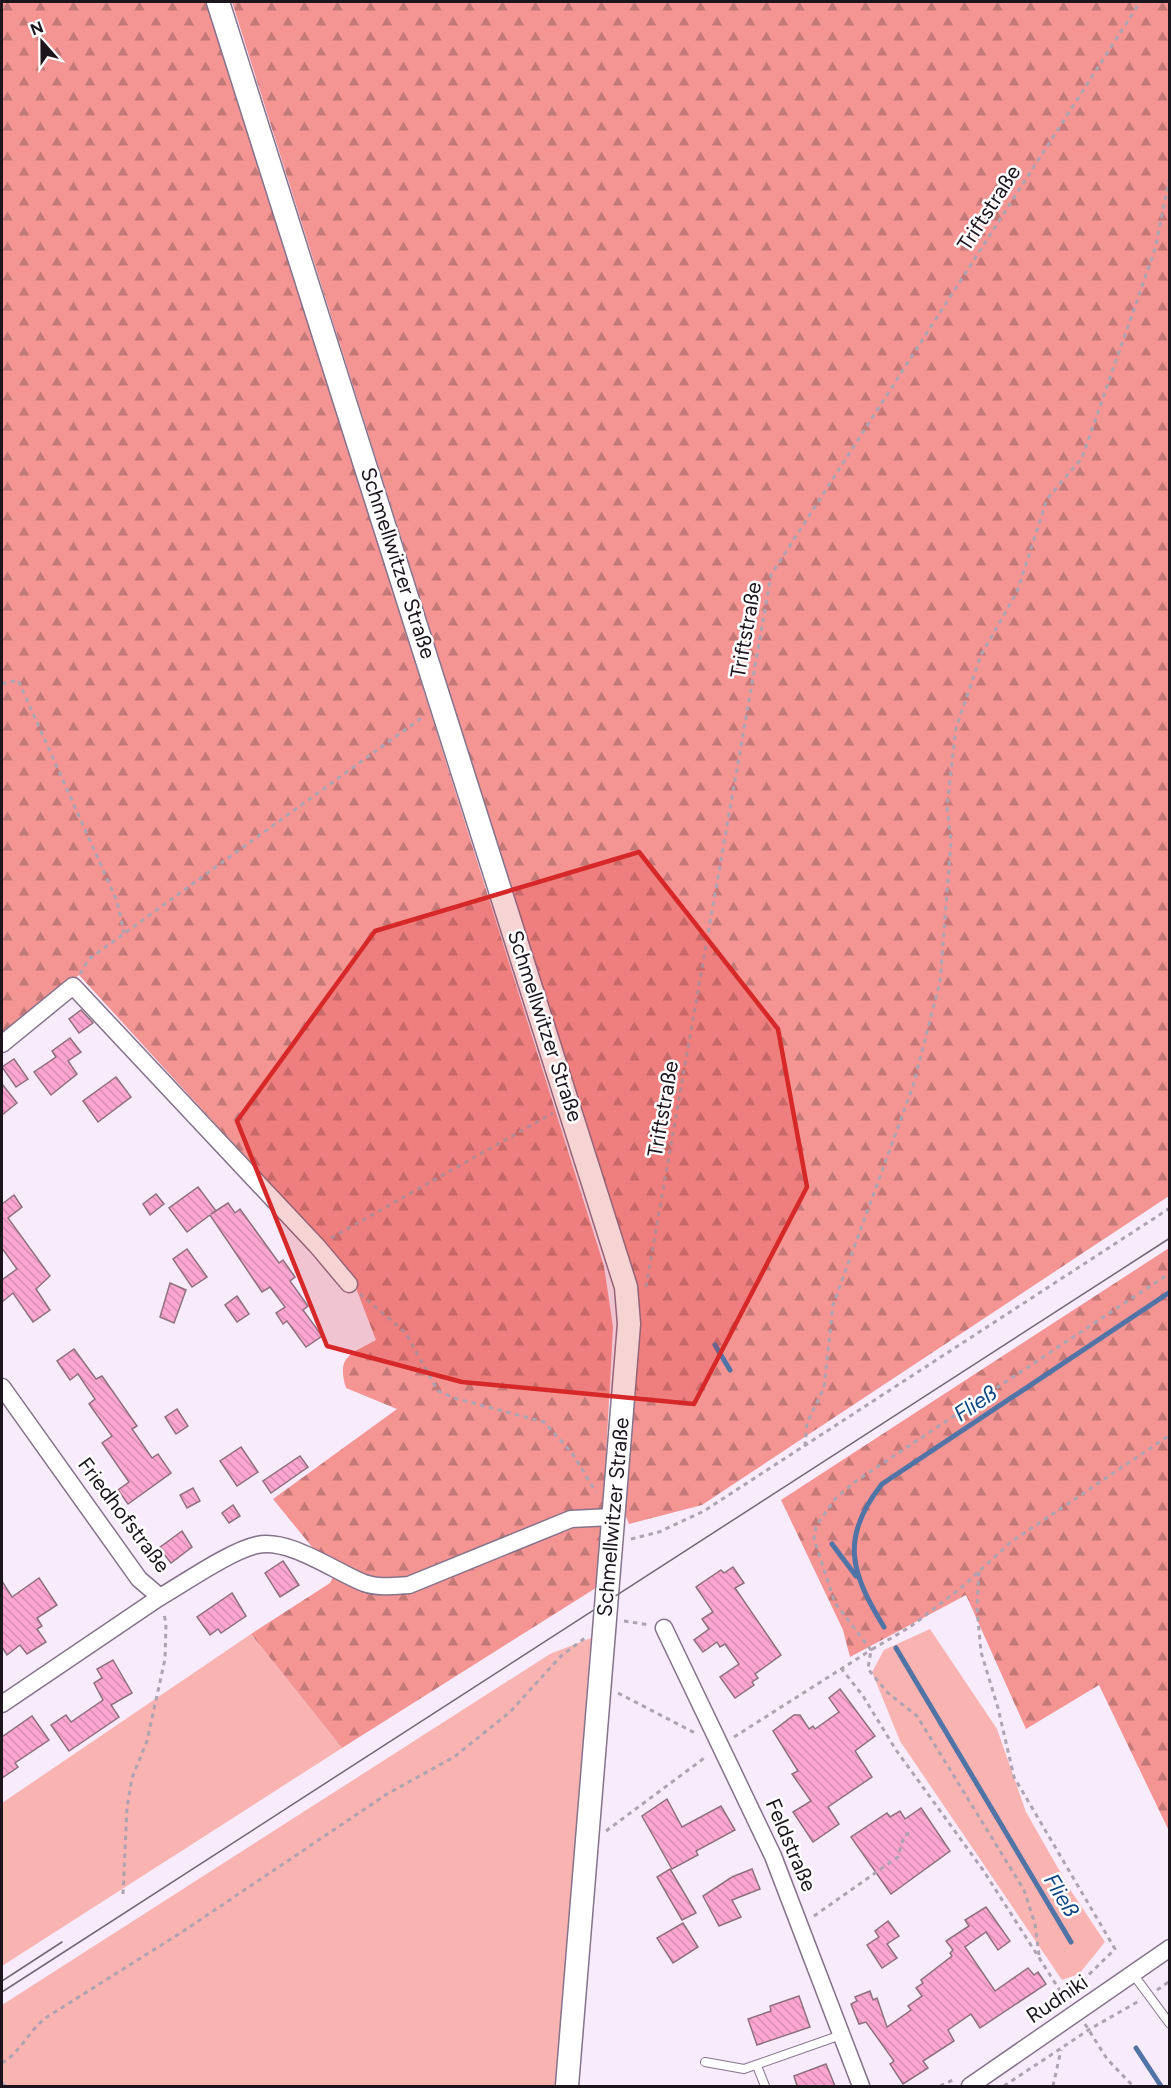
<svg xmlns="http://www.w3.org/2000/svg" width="1171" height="2088" font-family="Figtree,sans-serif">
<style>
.grass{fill:#f9b3b1}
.forest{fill:url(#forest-firs)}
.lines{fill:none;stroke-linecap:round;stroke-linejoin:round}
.stream{stroke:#5074a6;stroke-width:5}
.building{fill:url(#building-back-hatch);stroke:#8e707e;stroke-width:1.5}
.lane-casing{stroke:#85728b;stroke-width:10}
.street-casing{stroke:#85728b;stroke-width:19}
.secondary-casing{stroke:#85728b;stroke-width:25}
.path{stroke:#ada3b1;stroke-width:3;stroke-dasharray:4.5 4.5;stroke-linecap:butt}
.lane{stroke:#fff;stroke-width:8}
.street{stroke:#fff;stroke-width:16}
.secondary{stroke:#fff;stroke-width:22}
.tram{stroke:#706874;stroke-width:1.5}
.marked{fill:#d62828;fill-opacity:0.2;stroke:#d62828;stroke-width:4.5;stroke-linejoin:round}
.labels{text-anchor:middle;stroke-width:5;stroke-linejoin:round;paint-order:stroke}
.street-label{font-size:21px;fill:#1c151e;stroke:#fff}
.water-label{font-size:22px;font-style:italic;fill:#104885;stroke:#fff}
</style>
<defs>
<pattern id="forest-firs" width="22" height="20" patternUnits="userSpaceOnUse" patternTransform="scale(1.5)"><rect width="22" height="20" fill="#f49594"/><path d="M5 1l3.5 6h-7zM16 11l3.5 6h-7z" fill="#c57878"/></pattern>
<pattern id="building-back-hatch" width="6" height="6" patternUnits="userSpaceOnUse" patternTransform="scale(1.5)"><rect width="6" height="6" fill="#fda6d1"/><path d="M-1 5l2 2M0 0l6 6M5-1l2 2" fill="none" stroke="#d88eb3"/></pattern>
</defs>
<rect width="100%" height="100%" fill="#f7ebfc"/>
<g class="grass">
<path d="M930,1629l67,100 29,83 45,79 34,51 -26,32 -17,6 -162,-239 -28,-69 12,-22z"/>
<path d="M251,1634l91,114 -340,218v-163z"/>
<path d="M591,1638l-35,448h-554v-81l548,-351z"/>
</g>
<g class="forest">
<path d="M2,2h206l396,1264 9,61 -14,259 -257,162 -91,-114 79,-51 8,-16 -26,-20 -39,-48 124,-90 -51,-21c-10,-32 5,-34 30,-48l-27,-70 -270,-295 -77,59z"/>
<path d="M232,2h937v1194l-467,309 -73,19 -6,-15 2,-261z"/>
<path d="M1169,1248v583l-70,-146 -73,44 -60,-134 -116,62 -7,-27 -62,-130z"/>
</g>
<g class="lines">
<g class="stream">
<path d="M715,1345l15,25"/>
<path d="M832,1544l24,32"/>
<path d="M884,1627c-33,-54 -45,-89 -2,-143l288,-192"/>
<path d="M896,1648l175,294"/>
<path d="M1136,2048l25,38"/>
</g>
</g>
<g class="building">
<path d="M81,1010l12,13 -14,10 -10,-14z"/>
<path d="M70,1038l11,14 -13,9 9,13 -26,21 -17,-23 22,-15 -4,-6z"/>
<path d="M14,1059l14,20 -12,8 -14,-20z"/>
<path d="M116,1077l15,20 -33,25 -15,-21z"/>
<path d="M2,1084l15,19 -15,12z"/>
<path d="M198,1187l18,24 -5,3 17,-11 7,10 5,-4 39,54 4,-3 12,17 -5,4 18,25 -5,4 19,26 -16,11 -19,-26 -4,3 -7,-11 9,-6 -15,-20 -8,5 -52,-77 -23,17 -18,-24z"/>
<path d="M156,1194l8,10 -14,11 -7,-11z"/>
<path d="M14,1195l8,12 -14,11 42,58 -14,13 14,21 -17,12 -20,-29 -11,9v-22l15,-11 -15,-21v-44z"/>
<path d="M187,1249l20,28 -15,10 -19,-28z"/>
<path d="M170,1283l16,7 -12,33 -14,-6z"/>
<path d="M237,1296l12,18 -12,8 -12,-17z"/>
<path d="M74,1349l22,30 6,-3 35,50 -5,3 20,29 6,-4 13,19 -43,31 -10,-14 11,-8 -27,-39 10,-7 -23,-32 6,-5 -17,-25 -8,6 -13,-19z"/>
<path d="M177,1409l11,17 -12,8 -11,-17z"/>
<path d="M241,1447l17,25 -21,14 -17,-25z"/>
<path d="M300,1456l8,11 -37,26 -8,-12z"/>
<path d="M193,1488l7,13 -13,7 -7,-13z"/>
<path d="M233,1505l7,11 -11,7 -7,-10z"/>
<path d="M182,1531l10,16 -21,16 -12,-15z"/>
<path d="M283,1561l16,24 -19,12 -15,-24z"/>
<path d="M733,1567l11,16 -9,5 46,67 -26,19 3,4 -6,4 2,3 -19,13 -15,-21 19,-13 -14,-20 -5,3 -3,-5 -14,10 -9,-12 15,-11 -7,-10 11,-7 -17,-25 25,-17 3,3z"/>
<path d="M39,1578l18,27 -20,13 5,8 -5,3 9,13 -19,12 -7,-9 -13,10 -5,-8v-66l10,16z"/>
<path d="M232,1593l14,23 -25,17 -3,-4 -8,6 -13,-18z"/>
<path d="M113,1660l19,33 -21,12 8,12 -50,34 -18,-26 15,-10 5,7 32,-22 -9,-17 8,-5 -5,-9z"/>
<path d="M840,1689l35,47 -20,15 17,26 -44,30 11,17 -26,18 -20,-30 18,-11 -19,-27 6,-3 -25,-40 21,-16h6l9,14 4,-3 2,3 24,-17 -10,-14z"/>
<path d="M32,1716l17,24 -34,23 3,4 -16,11v-41z"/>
<path d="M667,1799l15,28 39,-21 14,24 -39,21 2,4 -26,14 -30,-53z"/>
<path d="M921,1808l29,43 -59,43 -40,-57 36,-24 3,4 10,-6 5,8z"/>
<path d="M670,1869l26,44 -14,7 -25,-43z"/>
<path d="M752,1869l8,20 -28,11 9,17 -22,9 -16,-30 29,-19z"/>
<path d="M986,1907l24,34 -12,9 -12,-18 -21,15 30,44 33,-23 6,7 4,-3 8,12 -66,44 -9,-14 -23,16 6,11 -31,20 5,7 -25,16 -13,-20 4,-3 -28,-39 -7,2 -8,-20 6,-3 -2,-4 15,-6 3,9 4,-2 10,29 24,-17 -3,-4 14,-10 -6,-8 7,-5 -2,-3 31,-24 -2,-3 3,-3 -7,-9 23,-15 -4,-6z"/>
<path d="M888,1921l11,15 -12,8 10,14 -15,10 -15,-23 12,-8 -4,-6z"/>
<path d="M683,1923l15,24 -25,16 -16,-25z"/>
<path d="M799,1996l11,31 -53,18 -9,-26 23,-8 -1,-5z"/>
<path d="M826,2064l9,22h-38l-3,-10z"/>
</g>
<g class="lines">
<defs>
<g id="lane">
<path d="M1133,1974l37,50"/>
<path d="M705,2062l39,7 97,-34"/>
<path d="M757,2066l8,20"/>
</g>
<g id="street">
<path d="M2,1044l71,-58 244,260 32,38"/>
<path d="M2,1387l137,192 21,18c26,-15 70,-46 97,-52 32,-7 77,26 107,38 14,5 30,3 45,2l162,-66 41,-2"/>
<path d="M664,1628l109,228 88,230"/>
<path d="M2,1704l158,-107"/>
<path d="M970,2086l200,-138"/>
</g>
<path id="secondary" d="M218,2l408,1285 3,37 -62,762"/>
</defs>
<use href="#lane" class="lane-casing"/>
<use href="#street" class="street-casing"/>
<use href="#secondary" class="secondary-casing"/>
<g class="path">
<path d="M2,684l16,-4 99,221 7,32"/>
<path d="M80,974l9,-15 335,-243"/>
<path d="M331,1238l222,-125"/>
<path d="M646,1287l125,-712 369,-573"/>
<path d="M360,1294l45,38 33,59 16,7 90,24 28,31 24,39"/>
<path d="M805,1446l2,-23 17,-35 9,-83 80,-219 27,-104 11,-140 -4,-36 9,-78 25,-73 36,-63 30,-93 35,-41 73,-209 15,-73"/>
<path d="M631,1539l28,-7 45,-21 466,-303"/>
<path d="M979,1572l-2,37 4,43 17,56 16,69 101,172 -53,52"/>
<path d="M624,1621l26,4"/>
<path d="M841,1668l22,28 33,54 87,120 83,130"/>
<path d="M618,1693l79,41"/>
<path d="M734,1737l137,-87 -36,-47 -21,-64 2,-13 20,-28 20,-17 314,-208"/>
<path d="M606,1831l101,-75"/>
<path d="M123,1894l4,-87 5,-29 15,-37 18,-82 1,-35 -2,-10"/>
<path d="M814,1916l84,-59 6,-21 9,-5"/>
<path d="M1039,1955l-4,-31 -11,-34 -107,-174 -29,-23 -20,-24 3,-19 39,-23 51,-39 50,-46 159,-107"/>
<path d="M1157,1990l13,-9"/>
<path d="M1085,2024l22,35 26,27"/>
<path d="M2,2063c19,-11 27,-33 45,-46l135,-85 205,-138 67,-37 56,-45 51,-56 24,-18"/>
<path d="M2,2083l3,3"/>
<path d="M940,2086l15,-7"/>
<path d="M1004,2086l86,-57 49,-28"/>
<path d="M1053,2086l8,-36"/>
</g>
<use href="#lane" class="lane"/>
<use href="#street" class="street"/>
<use href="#secondary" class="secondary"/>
<g class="tram">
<path d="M2,1981l60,-39"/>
<path d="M2,1992l1168,-754"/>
</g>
</g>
<path class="marked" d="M639,852l139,177 29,158 -113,217 -232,-22 -135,-36 -90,-225 138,-190z"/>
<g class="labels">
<g class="street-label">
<text transform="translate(989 208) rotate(-57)" y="7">Triftstraße</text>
<text transform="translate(398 563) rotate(72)" y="7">Schmellwitzer Straße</text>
<text transform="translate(746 630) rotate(-80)" y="7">Triftstraße</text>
<text transform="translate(545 1026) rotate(72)" y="7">Schmellwitzer Straße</text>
<text transform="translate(663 1109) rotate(-80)" y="7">Triftstraße</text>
<text transform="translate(124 1515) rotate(53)" y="7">Friedhofstraße</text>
<text transform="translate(613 1517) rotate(-85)" y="7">Schmellwitzer Straße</text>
<text transform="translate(791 1845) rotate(67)" y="7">Feldstraße</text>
<text transform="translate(1057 1999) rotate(-34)" y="7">Rudniki</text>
</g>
<g class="water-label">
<text transform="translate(975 1403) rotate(-34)" y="8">Fließ</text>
<text transform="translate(1062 1895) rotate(59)" y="8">Fließ</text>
</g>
</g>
<rect width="1171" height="2088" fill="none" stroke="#1c151e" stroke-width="6"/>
<g transform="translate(42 42) rotate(339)" stroke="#ffffff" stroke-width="4.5" paint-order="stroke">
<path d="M0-4.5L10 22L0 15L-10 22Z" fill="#1c151e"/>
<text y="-9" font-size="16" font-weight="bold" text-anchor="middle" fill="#1c151e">N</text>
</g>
</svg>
